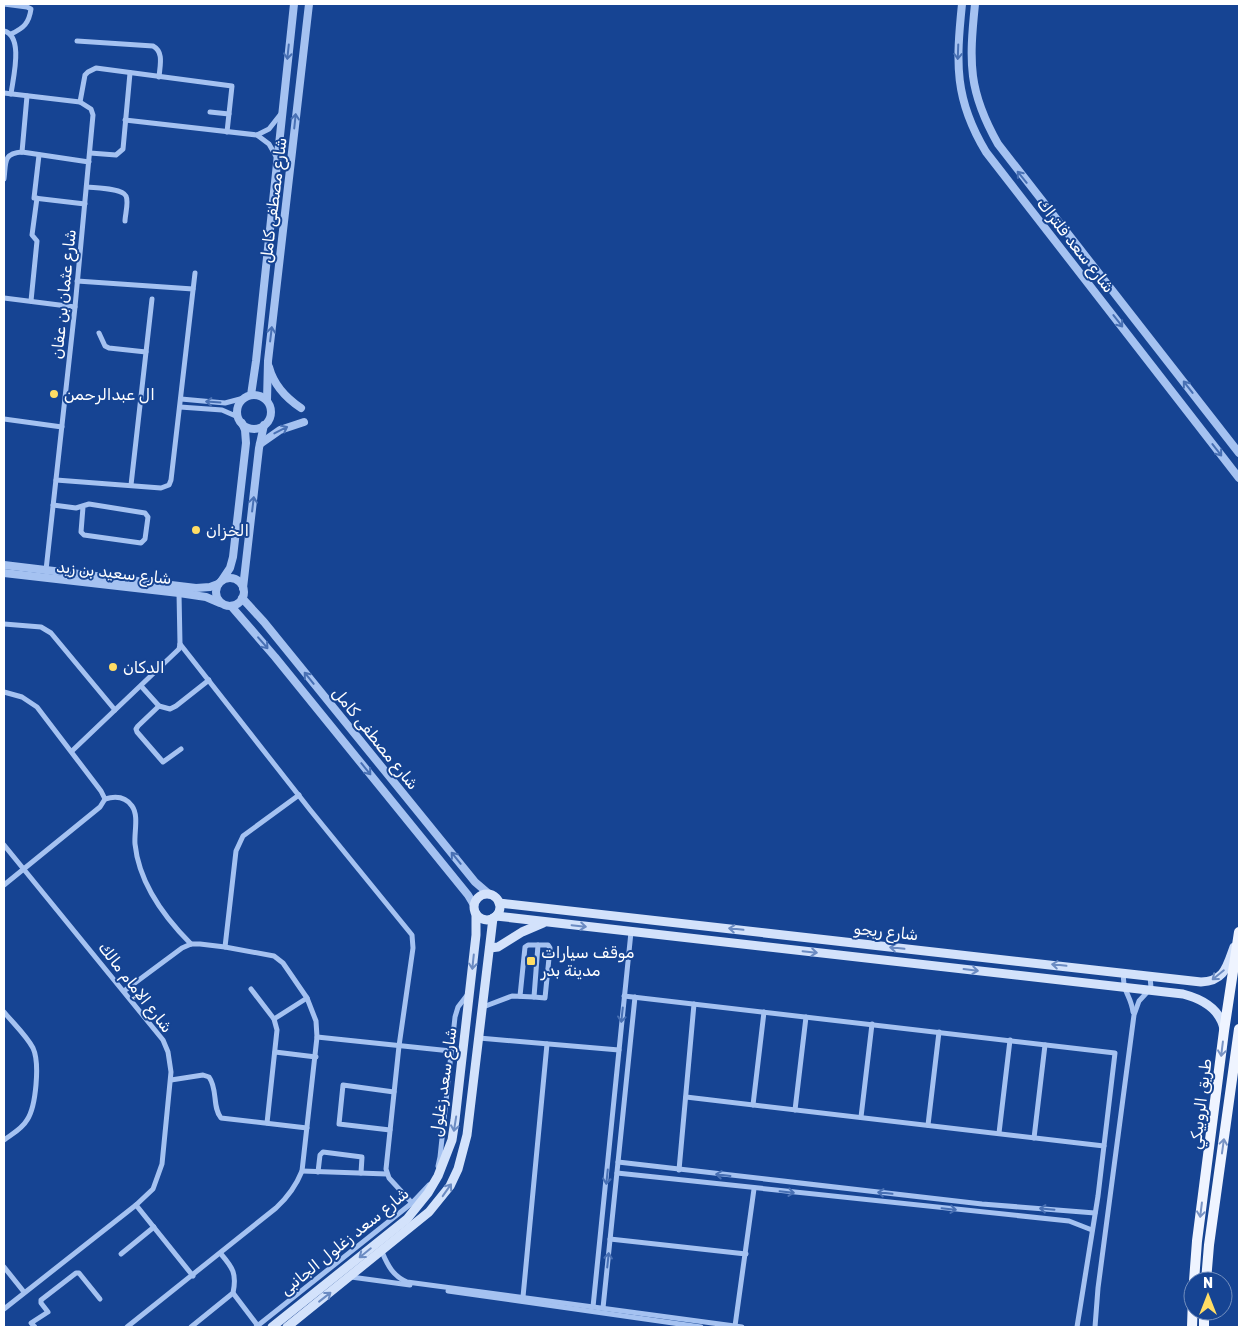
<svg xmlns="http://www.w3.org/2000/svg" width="1243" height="1331" font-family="Rubik,'Noto Sans Arabic',sans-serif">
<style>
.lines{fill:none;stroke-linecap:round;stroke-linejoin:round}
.minor{stroke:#a5c2f1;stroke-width:5}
.tertiary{stroke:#a5c2f1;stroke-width:8}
.secondary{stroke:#d3e2fb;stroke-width:9}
.primary{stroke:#eff4ff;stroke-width:10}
.oneway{stroke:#4870b4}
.oneway2{stroke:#6b8bc2}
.oneway3{stroke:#7893c4}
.poi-dot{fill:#ffdd65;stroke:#164493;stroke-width:2}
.labels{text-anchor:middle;stroke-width:4;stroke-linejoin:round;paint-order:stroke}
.street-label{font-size:16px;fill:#fff;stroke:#164493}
.poi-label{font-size:16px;fill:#fff;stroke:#164493;text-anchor:start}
</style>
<rect width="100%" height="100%" fill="#164493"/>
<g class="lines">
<g class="minor">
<path d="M4,4l23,3 4,2c-2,14 -7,19 -20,25"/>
<path d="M4,31c20,5 9,47 7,63"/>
<path d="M77,41l76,5c11,6 7,19 6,31"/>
<path d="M4,93l76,9 11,7 2,6 -18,192 -29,263"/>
<path d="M80,102l5,-27 3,-3 8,-4 136,18 -5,46"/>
<path d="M210,112l19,2"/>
<path d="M125,120l132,15 12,9 8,14"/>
<path d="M257,135l12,-6 11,-14"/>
<path d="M22,152l5,-56"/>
<path d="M90,153l26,2 7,-6 7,-76"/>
<path d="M39,155l-5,43 51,6"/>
<path d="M4,179c2,-16 -1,-26 18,-27l67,10"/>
<path d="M87,187c9,1 35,1 39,9 3,6 -1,19 -1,25"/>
<path d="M77,281l116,8"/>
<path d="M4,298l71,9"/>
<path d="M31,301l6,-60 -5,-6 5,-37"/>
<path d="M99,333l6,13 4,2 37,4"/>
<path d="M181,399l44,4 19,-5"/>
<path d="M180,407l42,3 16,7"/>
<path d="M4,419l58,8"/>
<path d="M56,480l105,8 8,-3 2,-5 24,-207"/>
<path d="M131,485l21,-186"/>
<path d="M53,505l23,3 13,-4 56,9 3,4 -3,22 -4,4 -57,-8 -3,-3 2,-25"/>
<path d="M4,624l37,3 10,6 64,77"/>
<path d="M180,644l131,167 101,124 1,13 -14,98 -13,123 3,9 23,25"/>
<path d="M141,686l18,20 11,3 6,-3 33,-26"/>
<path d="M4,692l18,5 15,10 64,84 4,8 -5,8 -96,78"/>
<path d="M159,706l-21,20 -2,3 1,3 26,30 18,-13"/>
<path d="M72,751l107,-102 1,-5 -1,-51"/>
<path d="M105,799c10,-3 20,-3 27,7 7,10 2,26 3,38 4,39 29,73 56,100"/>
<path d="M4,845l159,195 5,12 3,20 -9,92 -9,25 -17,16 -132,104"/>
<path d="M225,947l11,-96 7,-15 56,-41"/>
<path d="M1124,973c-3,17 7,22 9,39"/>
<path d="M251,989l23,30 3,11 -10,93"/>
<path d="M124,991l58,-43 9,-4h9l25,3 49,9 9,7 24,35 9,23 1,16 -15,134c-6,15 -14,26 -26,37l-149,119"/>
<path d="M520,996l5,-49 3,-2h20l2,3 -5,50 -11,-1"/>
<path d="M624,996l491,57 -17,143 -21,131"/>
<path d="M483,1007l29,-11 22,1 4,-52"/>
<path d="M4,1012c9,11 22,23 29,36 7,15 3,59 -6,72 -5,9 -15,14 -23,20"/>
<path d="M274,1019l33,-21"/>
<path d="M317,1037l134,14"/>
<path d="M479,1038l140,12"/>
<path d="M275,1052l41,5"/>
<path d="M171,1080l32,-5 6,2c9,12 3,30 12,41l86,10"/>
<path d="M686,1097l418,49"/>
<path d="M753,1105l11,-93"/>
<path d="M795,1110l11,-93"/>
<path d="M861,1117l11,-93"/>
<path d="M928,1125l11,-93"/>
<path d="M390,1130l-51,-6 4,-39 51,7"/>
<path d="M999,1133l11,-93"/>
<path d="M1034,1138l11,-93"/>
<path d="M618,1162l364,42 113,9"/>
<path d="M438,1166l2,-9 15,-140 3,-10 10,-13"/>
<path d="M679,1170l15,-166"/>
<path d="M302,1171l85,3"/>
<path d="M318,1172l2,-17 3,-3 39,5 -1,16"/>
<path d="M617,1173l452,48 23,9"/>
<path d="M136,1205l57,71"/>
<path d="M610,1239l136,15"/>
<path d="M382,1252c6,14 11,24 25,30l335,45"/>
<path d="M121,1254l33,-27"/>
<path d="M4,1267l20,25"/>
<path d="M351,1277l59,8"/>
<path d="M448,1291l253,36"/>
<path d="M233,1293l25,33"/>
<path d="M523,1297l24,-253"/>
<path d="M593,1307l38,-375"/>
<path d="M603,1308l32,-311"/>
<path d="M735,1326l19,-137"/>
<path d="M35,1327l-4,-4 17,-11 -7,-9v-3l35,-27h3l21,26"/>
<path d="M191,1327l42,-34c4,-19 0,-25 -12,-39"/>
<path d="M256,1327l156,-124 17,-18"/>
<path d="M1095,1327l3,-39 36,-273 5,-14 12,-13 -1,-12"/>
</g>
<g class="tertiary">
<path d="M962,4c-6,59 -8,95 24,148l253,326"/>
<path d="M975,4c-6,59 -7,87 23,140l241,309"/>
<path d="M269,367c5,19 17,31 32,41"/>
<path d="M251,395l5,-34 38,-357"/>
<circle cx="254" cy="412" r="17"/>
<path d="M267,400l1,-39 41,-357"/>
<path d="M260,444l20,-14 24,-8"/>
<path d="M4,565l192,23 14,-1 8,-3"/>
<path d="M4,573l175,20 27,4 14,6"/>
<circle cx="230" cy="592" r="14"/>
<path d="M222,580l8,-12 3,-11 13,-114 -1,-13 -3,-7"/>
<path d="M243,588l16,-140 5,-23"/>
<path d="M242,598l22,24 211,260 14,12"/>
<path d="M231,606l44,51 193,238 6,10"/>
</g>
<g class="secondary">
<circle cx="487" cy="907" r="13"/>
<path d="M499,903l702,79c24,-1 26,-16 33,-35"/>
<path d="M496,916l687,78c19,5 37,15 41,35"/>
<path d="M490,948l8,-1 24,-15 21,-9"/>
<path d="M272,1327l135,-108 21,-26 10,-17 14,-36 3,-20 21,-185v-21"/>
<path d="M287,1327l142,-115 21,-26 8,-17 9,-34 26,-217"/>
</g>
<g class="primary">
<path d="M1194,1281l3,-40 27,-210 15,-99"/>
<path d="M1206,1281l3,-36 30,-216"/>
<path d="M1192,1327l1,-30"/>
<path d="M1204,1327v-16"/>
</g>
</g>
<defs><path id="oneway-shaft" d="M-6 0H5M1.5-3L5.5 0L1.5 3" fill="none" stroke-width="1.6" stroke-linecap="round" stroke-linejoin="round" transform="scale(1.25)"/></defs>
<g class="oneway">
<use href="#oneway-shaft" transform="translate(288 52) rotate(96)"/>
<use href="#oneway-shaft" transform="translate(958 52) rotate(92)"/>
<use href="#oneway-shaft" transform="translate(295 121) rotate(-84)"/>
<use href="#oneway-shaft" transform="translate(1022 177) rotate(-129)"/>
<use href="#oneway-shaft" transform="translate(1118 321) rotate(52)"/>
<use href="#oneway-shaft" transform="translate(271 334) rotate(-83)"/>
<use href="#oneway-shaft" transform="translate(1188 387) rotate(-128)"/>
<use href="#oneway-shaft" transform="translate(213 402) rotate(-176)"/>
<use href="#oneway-shaft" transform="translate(281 430) rotate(-27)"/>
<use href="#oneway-shaft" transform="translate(1217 450) rotate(52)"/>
<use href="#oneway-shaft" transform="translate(253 504) rotate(-83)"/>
<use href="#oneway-shaft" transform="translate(263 643) rotate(49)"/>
<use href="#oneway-shaft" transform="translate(309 678) rotate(-129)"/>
<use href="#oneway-shaft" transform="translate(366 769) rotate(51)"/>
<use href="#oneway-shaft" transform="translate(456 858) rotate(-129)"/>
<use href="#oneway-shaft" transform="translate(622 1015) rotate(96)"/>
<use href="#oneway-shaft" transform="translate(723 1175) rotate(-173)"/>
<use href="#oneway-shaft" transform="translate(607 1177) rotate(96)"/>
<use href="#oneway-shaft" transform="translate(787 1192) rotate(6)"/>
<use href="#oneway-shaft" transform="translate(885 1193) rotate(-174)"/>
<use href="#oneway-shaft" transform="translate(949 1209) rotate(6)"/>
<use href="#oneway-shaft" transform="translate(1047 1209) rotate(-175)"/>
<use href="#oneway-shaft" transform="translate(608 1260) rotate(-84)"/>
</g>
<g class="oneway2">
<use href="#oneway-shaft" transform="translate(579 926) rotate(6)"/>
<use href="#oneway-shaft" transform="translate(736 929) rotate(-174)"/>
<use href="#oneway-shaft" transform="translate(897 948) rotate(-174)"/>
<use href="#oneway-shaft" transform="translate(810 952) rotate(6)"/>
<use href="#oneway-shaft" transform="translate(473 962) rotate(96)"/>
<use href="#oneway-shaft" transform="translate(1059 965) rotate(-174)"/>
<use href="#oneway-shaft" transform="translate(971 970) rotate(7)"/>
<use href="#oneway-shaft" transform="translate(1218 975) rotate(141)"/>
<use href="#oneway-shaft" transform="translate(455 1124) rotate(99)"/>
<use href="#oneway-shaft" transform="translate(447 1190) rotate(-55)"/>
<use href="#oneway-shaft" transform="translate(365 1253) rotate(141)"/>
<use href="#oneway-shaft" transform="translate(325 1297) rotate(-38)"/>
</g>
<g class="oneway3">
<use href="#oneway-shaft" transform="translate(1222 1049) rotate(97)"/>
<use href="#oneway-shaft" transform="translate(1223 1146) rotate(-82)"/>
<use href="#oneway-shaft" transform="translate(1201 1210) rotate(97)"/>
</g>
<g class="poi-dot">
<circle cx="54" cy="394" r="5"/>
<circle cx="196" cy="530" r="5"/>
<circle cx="113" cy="667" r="5"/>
<rect x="526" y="956" width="10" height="10" rx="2.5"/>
</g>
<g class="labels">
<g class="street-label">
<text transform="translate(273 200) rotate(-83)" y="6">شارع مصطفى كامل</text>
<text transform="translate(1076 245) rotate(52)" y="6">شارع سعد فلتراك</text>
<text transform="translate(63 294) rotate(-84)" y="6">شارع عثمان بن عفان</text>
<text transform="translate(114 572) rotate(6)" y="6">شارع سعيد بن زيد</text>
<text transform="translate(376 738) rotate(51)" y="6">شارع مصطفى كامل</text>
<text transform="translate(886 931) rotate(6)" y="6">شارع ريجو</text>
<text transform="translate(136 987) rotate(52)" y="6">شارع الإمام مالك</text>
<text transform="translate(443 1082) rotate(-82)" y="6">شارع سعد زغلول</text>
<text transform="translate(1200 1104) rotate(-83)" y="6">طريق الروبيكي</text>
<text transform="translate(344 1241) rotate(-39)" y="6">شارع سعد زغلول الجانبى</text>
</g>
<g class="poi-label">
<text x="64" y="400">ال عبدالرحمن</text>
<text x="206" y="536">الخزان</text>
<text x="123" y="673">الدكان</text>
<text x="541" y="958">موقف سيارات<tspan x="541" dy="18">مدينة بدر</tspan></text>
</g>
</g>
<rect width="1243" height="1331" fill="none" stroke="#ffffff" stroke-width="10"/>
<g transform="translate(1208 1296)"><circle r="24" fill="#164493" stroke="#738fbe"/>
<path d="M0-4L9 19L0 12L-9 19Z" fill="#ffdd65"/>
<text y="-8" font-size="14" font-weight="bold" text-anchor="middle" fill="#ffffff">N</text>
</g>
</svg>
